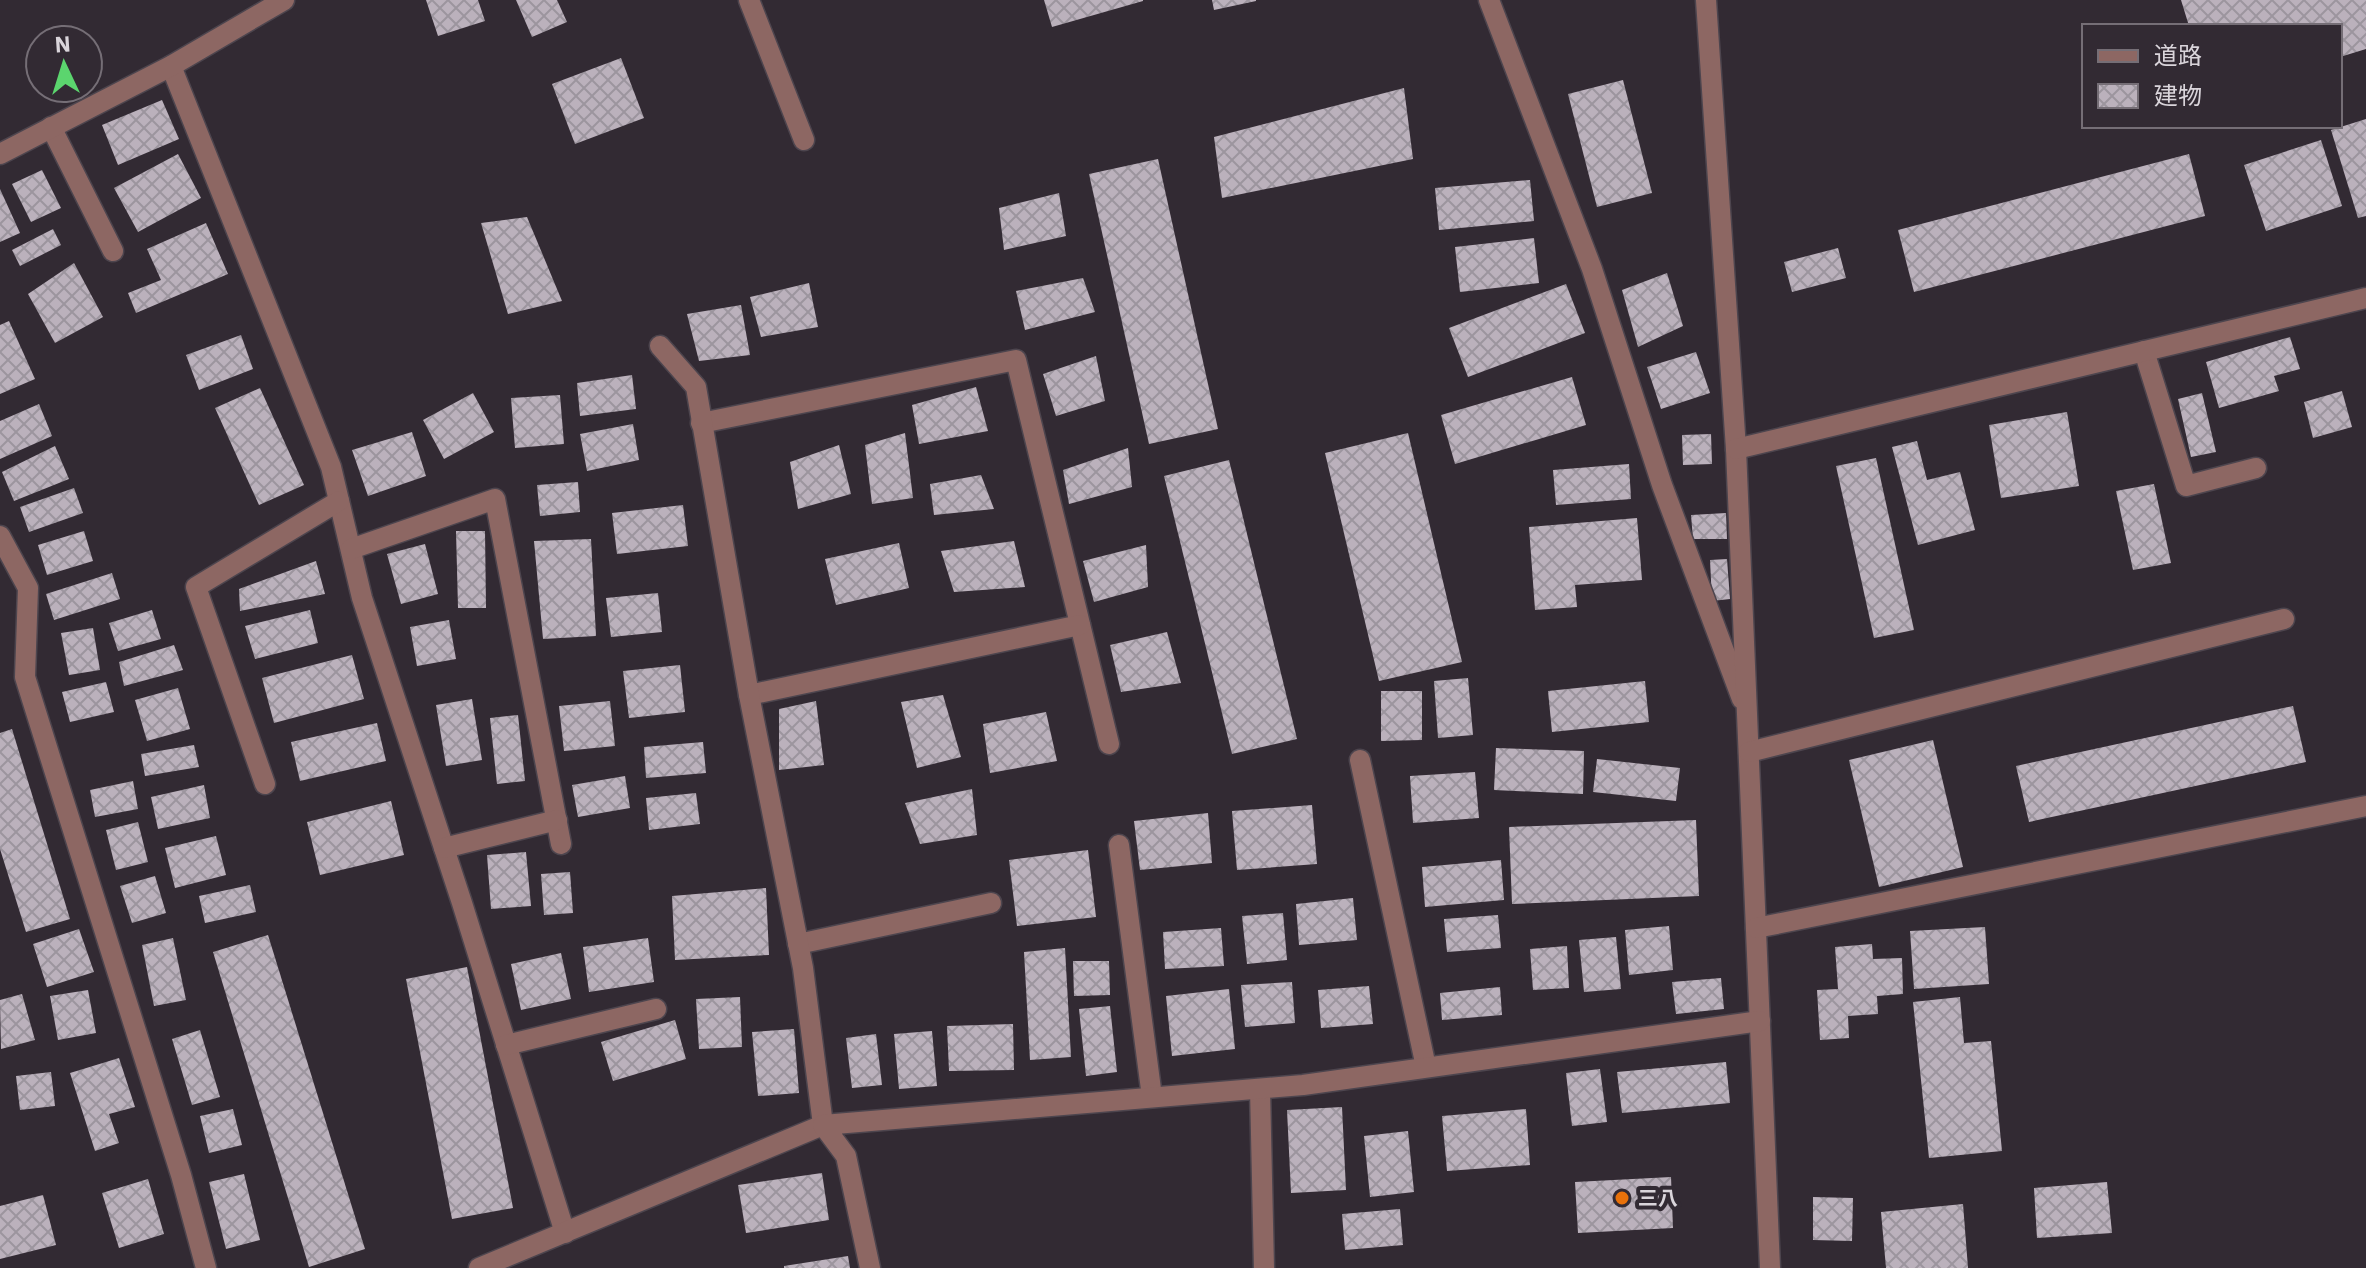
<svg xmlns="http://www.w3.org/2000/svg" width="2366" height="1268" font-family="'IBM Plex Sans','Noto Sans JP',sans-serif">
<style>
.building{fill:url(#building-cross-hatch)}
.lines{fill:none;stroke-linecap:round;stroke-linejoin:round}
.minor-casing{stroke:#4d454e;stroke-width:23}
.minor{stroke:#8d6763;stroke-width:20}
.food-dot{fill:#e8710a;stroke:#322a33;stroke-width:3}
.labels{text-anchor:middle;stroke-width:8;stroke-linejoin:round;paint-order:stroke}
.poi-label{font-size:20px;font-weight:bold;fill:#dad5db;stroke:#322a33;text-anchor:start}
</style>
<defs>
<pattern id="building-cross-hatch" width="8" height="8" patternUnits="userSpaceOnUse" patternTransform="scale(2)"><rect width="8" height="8" fill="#bbb1bc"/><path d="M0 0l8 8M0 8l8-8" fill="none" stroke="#9c959e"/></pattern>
</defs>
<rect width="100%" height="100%" fill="#322a33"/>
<g class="building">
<path d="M426,0h52l7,21 -47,15z"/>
<path d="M516,0h41l10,22 -35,15z"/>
<path d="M1044,0h99v1l-91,26z"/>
<path d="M1212,0h44v1l-42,9z"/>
<path d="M2181,0h185v49l-26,8v-31h-151z"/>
<path d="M621,58l23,60 -69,26 -23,-60z"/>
<path d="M1623,80l29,113 -55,14 -29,-113z"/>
<path d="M1404,88l9,71 -191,39 -8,-61z"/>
<path d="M162,100l17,39 -61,26 -16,-40z"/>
<path d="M2366,119v97l-8,2 -27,-88z"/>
<path d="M2321,140l21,66 -76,25 -22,-66z"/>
<path d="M178,154l23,44 -63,34 -24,-44z"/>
<path d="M2189,154l16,62 -291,76 -16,-62z"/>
<path d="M1158,159l60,270 -69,15 -60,-270z"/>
<path d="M42,170l19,38 -30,14 -19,-38z"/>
<path d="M1530,180l4,41 -95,9 -4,-42z"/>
<path d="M0,189l20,44 -20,9z"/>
<path d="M1059,193l7,43 -62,14 -5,-42z"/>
<path d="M527,217l35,84 -54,13 -27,-91z"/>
<path d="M206,223l22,51 -92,39 -8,-20 33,-13 -14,-31z"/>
<path d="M53,229l8,16 -41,21 -8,-16z"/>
<path d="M1534,238l5,45 -79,9 -5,-45z"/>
<path d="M1838,248l8,30 -54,14 -8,-30z"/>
<path d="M74,263l29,54 -48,26 -27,-49z"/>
<path d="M1667,273l16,53 -45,21 -16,-57z"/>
<path d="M1083,278l12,34 -70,18 -9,-39z"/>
<path d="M809,283l9,44 -57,10 -11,-40z"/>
<path d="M1566,284l19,49 -117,44 -19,-49z"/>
<path d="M741,305l9,50 -51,6 -12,-47z"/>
<path d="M9,321l26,58 -35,15v-69z"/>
<path d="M241,335l12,34 -54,21 -13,-35z"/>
<path d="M2290,337l10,32 -26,7 5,15 -60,17 -13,-46z"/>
<path d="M1696,352l14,41 -49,16 -14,-42z"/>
<path d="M1096,356l9,45 -49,15 -13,-42z"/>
<path d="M632,375l4,34 -56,7 -3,-33z"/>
<path d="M1572,377l14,48 -131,39 -14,-49z"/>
<path d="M976,387l12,44 -69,13 -7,-39z"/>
<path d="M260,388l44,97 -45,20 -44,-97z"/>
<path d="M2342,391l10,36 -39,11 -9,-36z"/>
<path d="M473,393l21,39 -50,27 -21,-39z"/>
<path d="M2202,393l14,59 -25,5 -13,-58z"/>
<path d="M560,395l4,49 -49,4 -4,-50z"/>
<path d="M39,404l13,32 -52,23v-38z"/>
<path d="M2067,412l12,74 -78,12 -12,-73z"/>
<path d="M633,424l6,36 -52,11 -7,-37z"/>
<path d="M412,432l14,44 -58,20 -16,-46z"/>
<path d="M905,433l8,65 -41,6 -7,-59z"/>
<path d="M1408,433l54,229 -83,19 -54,-228z"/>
<path d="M1711,434l1,30 -29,1 -1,-30z"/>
<path d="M1917,441l10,39 33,-8 15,58 -57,15 -26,-98z"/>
<path d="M839,445l12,49 -53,15 -8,-47z"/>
<path d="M55,446l14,33 -55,22 -12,-29z"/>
<path d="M1128,448l4,39 -63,17 -6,-34z"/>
<path d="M1876,458l38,172 -40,8 -38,-172z"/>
<path d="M1229,460l68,279 -65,15 -68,-278z"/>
<path d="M1629,464l2,35 -75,6 -3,-35z"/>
<path d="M981,475l13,34 -60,6 -4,-31z"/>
<path d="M578,482l2,30 -40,4 -3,-31z"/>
<path d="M2154,484l17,79 -38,7 -17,-79z"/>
<path d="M74,488l9,25 -54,19 -9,-25z"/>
<path d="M683,505l5,41 -71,8 -5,-41z"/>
<path d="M1726,513l1,26h-34l-2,-24z"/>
<path d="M1637,518l5,62 -67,5 2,22 -42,3 -6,-83z"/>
<path d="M84,531l9,30 -46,14 -9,-30z"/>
<path d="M456,531h29l1,77h-28z"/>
<path d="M591,539l5,97 -53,3 -9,-98z"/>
<path d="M1014,541l11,46 -71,5 -13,-41z"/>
<path d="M899,543l10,45 -73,17 -11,-46z"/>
<path d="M425,544l13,50 -37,10 -14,-50z"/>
<path d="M1146,545l2,42 -54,15 -11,-41z"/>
<path d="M1727,559l3,40 -18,2 -2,-41z"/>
<path d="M316,561l9,33 -85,17 -1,-22z"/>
<path d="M112,573l8,26 -66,21 -8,-26z"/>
<path d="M658,593l4,39 -51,5 -5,-39z"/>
<path d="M152,610l9,29 -43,12 -9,-28z"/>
<path d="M310,610l8,33 -63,16 -10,-33z"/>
<path d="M449,620l7,39 -39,7 -7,-39z"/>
<path d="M93,628l7,42 -31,5 -8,-42z"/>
<path d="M1167,632l14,51 -60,9 -11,-47z"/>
<path d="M174,645l9,25 -59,16 -5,-24z"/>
<path d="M352,655l12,44 -90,24 -12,-45z"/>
<path d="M680,665l5,47 -56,6 -6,-47z"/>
<path d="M1468,678l5,57 -35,3 -4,-57z"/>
<path d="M1645,681l4,41 -97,10 -4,-41z"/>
<path d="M106,682l8,30 -44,10 -8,-30z"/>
<path d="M178,688l12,41 -43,12 -12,-41z"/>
<path d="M1381,691h41v49l-41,1z"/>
<path d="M943,695l18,62 -44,11 -16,-66z"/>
<path d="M472,699l10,61 -36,6 -10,-61z"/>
<path d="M610,701l5,45 -51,5 -5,-45z"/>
<path d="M816,701l8,64 -45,5v-61z"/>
<path d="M2293,706l13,56 -277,60 -13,-56z"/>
<path d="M1046,712l11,49 -67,12 -7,-49z"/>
<path d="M518,715l7,66 -28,3 -7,-66z"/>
<path d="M377,723l9,38 -86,20 -9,-39z"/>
<path d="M12,729l58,190 -44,13 -26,-83v-116z"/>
<path d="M1933,740l30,127 -84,20 -30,-127z"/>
<path d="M703,742l3,31 -60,5 -2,-31z"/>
<path d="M194,745l5,22 -54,9 -4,-22z"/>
<path d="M1496,748l88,3 -1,43 -89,-4z"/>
<path d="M1597,759l83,9 -4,33 -83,-9z"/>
<path d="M1475,772l4,46 -66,5 -3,-47z"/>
<path d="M625,776l5,32 -52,9 -6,-32z"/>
<path d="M133,781l5,28 -43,8 -5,-27z"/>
<path d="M204,785l6,33 -52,11 -7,-32z"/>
<path d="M972,789l5,46 -57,9 -15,-41z"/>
<path d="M696,793l4,31 -51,6 -3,-32z"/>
<path d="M391,801l13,54 -84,20 -13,-53z"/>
<path d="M1312,805l5,59 -80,6 -5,-59z"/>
<path d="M1208,813l4,50 -72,7 -6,-49z"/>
<path d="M1696,820l3,76 -187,8 -3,-77z"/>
<path d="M138,822l10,40 -32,8 -10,-40z"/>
<path d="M216,836l10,39 -51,13 -10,-40z"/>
<path d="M1088,850l8,67 -79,9 -8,-66z"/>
<path d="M526,852l5,54 -40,3 -4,-54z"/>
<path d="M1501,860l3,40 -79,7 -3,-40z"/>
<path d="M570,872l3,41 -29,2 -3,-41z"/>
<path d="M155,876l11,37 -34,10 -12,-37z"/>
<path d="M250,885l6,27 -51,11 -6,-27z"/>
<path d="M766,888l3,67 -94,5 -3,-64z"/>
<path d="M1353,898l4,42 -58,5 -3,-41z"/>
<path d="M1283,913l4,47 -40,4 -5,-48z"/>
<path d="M1498,915l3,33 -54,4 -3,-33z"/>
<path d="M1669,926l4,44 -44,5 -4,-45z"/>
<path d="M1985,927l4,57 -75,5 -4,-58z"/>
<path d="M1221,928l3,38 -59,3 -2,-37z"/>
<path d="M79,929l15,43 -47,15 -14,-43z"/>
<path d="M268,935l97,314 -56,18 -96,-315z"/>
<path d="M1616,937l5,52 -37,3 -5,-52z"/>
<path d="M173,938l13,62 -32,6 -12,-61z"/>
<path d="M648,938l6,44 -65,10 -6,-45z"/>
<path d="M1872,944l1,15 29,-1 1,36 -26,2 1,18 -30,2 1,22 -29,2 -3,-50 21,-1 -3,-42z"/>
<path d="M1567,946l2,42 -36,2 -3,-41z"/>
<path d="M1065,948l6,109 -41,3 -6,-108z"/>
<path d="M561,953l10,46 -50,11 -10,-46z"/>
<path d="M1073,961h36l1,34 -36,1z"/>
<path d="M467,967l46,241 -61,11 -46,-240z"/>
<path d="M1721,978l3,31 -48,5 -4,-32z"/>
<path d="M1292,982l3,41 -50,4 -4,-42z"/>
<path d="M1369,986l4,38 -52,4 -3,-38z"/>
<path d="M1500,987l2,28 -60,5 -2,-27z"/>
<path d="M1229,989l6,60 -63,7 -6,-60z"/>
<path d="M88,990l8,43 -38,7 -8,-44z"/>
<path d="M22,994l13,46 -34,9 -1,-49z"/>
<path d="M740,997l2,50 -43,2 -3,-50z"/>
<path d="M1960,997l4,46 27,-2 11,110 -73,7 -16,-156z"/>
<path d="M1110,1006l7,66 -31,4 -7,-67z"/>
<path d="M675,1020l11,39 -73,22 -12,-39z"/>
<path d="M1013,1024l1,46 -65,1 -2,-45z"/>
<path d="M794,1029l5,64 -41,3 -6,-64z"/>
<path d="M200,1030l20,67 -28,8 -20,-66z"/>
<path d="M932,1031l5,55 -38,3 -5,-55z"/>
<path d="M876,1034l6,51 -30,3 -6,-50z"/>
<path d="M119,1058l16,49 -26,7 10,29 -24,8 -25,-78z"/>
<path d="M1726,1062l4,41 -108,10 -5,-41z"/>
<path d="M1600,1069l7,53 -35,4 -6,-53z"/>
<path d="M51,1072l4,34 -35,4 -4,-34z"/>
<path d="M1342,1107l4,83 -55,3 -4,-83z"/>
<path d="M233,1109l9,36 -33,8 -9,-37z"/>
<path d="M1526,1109l4,56 -83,6 -5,-55z"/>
<path d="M1408,1131l6,61 -44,5 -6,-61z"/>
<path d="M822,1173l7,47 -83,13 -8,-48z"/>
<path d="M244,1174l16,66 -34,9 -17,-67z"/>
<path d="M1671,1177l2,51 -95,5 -3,-51z"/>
<path d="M148,1179l16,55 -45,14 -17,-55z"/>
<path d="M2107,1182l5,51 -75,5 -3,-50z"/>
<path d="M43,1195l13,50 -56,14v-53z"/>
<path d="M1813,1197l40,1 -1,43 -39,-1z"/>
<path d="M1963,1204l5,64h-82l-5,-56z"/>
<path d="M1400,1209l3,36 -58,5 -3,-36z"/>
<path d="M848,1256l2,12h-66v-2z"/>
</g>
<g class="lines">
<defs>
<g id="minor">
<path d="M749,0l55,140"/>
<path d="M1489,0l103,269 70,216 80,214"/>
<path d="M1706,0l30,449 34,819"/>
<path d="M171,66l160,401 31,131 100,305 103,330"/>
<path d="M51,127l62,124"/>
<path d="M0,154l171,-88 113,-66"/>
<path d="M2144,351l42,135 70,-18"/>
<path d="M701,423l315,-63 93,384"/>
<path d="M1736,449l630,-151"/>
<path d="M0,536l28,52 -3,89 156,498 25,93"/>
<path d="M351,549l144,-50 66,345"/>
<path d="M749,695l331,-70"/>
<path d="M1749,752l535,-133"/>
<path d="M1360,760l66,307"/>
<path d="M265,784l-69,-197 143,-86"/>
<path d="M1119,845l33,252"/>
<path d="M444,848l113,-28"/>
<path d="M1756,928l610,-122"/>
<path d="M798,944l193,-41"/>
<path d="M506,1045l150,-36"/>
<path d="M1260,1089l4,179"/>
<path d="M479,1268l344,-143 -20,-157 -54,-273 -53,-308 -36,-41"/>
<path d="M870,1268l-24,-112 -23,-31 480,-40 457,-64"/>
</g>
</defs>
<use href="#minor" class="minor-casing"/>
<use href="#minor" class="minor"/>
</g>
<circle class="food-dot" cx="1622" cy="1198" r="8"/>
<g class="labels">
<g class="poi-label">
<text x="1638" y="1205">三八</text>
</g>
</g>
<rect x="2082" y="24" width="260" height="104" fill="#322a33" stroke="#756e76" stroke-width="2"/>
<rect x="2098" y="50" width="40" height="12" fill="#8d6763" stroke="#756e76" stroke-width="2"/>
<text x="2154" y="64" font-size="24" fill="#dad5db">道路</text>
<rect x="2098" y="84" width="40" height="24" fill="url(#building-cross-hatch)" stroke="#756e76" stroke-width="2"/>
<text x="2154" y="104" font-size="24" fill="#dad5db">建物</text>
<g transform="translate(64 64) rotate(356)"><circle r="38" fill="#322a33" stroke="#756e76" stroke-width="2"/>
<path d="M0-6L14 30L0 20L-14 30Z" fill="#5bd56e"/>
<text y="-12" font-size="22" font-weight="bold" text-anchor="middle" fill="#dad5db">N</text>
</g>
</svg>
